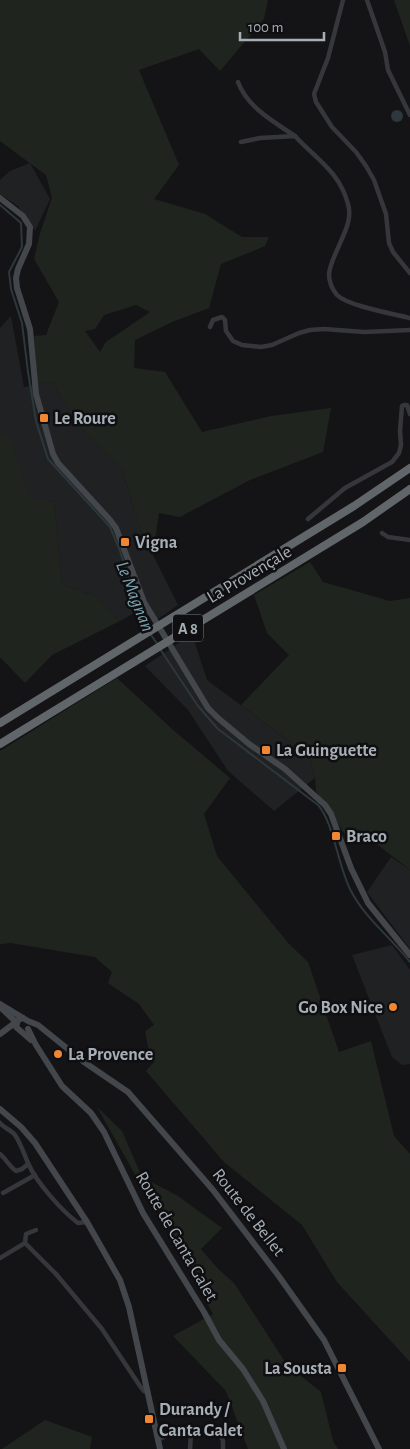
<svg xmlns="http://www.w3.org/2000/svg" width="410" height="1449" font-family="'Alegreya Sans',sans-serif">
<style>
.built{fill:#202123}
.green{fill:#1f251e;fill-rule:evenodd}
.water{fill:#2c383b}
.lines{fill:none;stroke-linecap:round;stroke-linejoin:round}
.stream{stroke:#2c383b;stroke-width:2}
.street{stroke:#35373b;stroke-width:4.5}
.secondary{stroke:#43474b;stroke-width:6}
.highway{stroke:#61666b;stroke-width:8}
.poi-dot{fill:#ee8634;stroke:#0f0f11;stroke-width:2}
.labels{text-anchor:middle;stroke-width:5;stroke-linejoin:round;paint-order:stroke}
.shield{fill:#0f0f11;stroke:#797e84;stroke-width:1}
.shield-label{font-size:16px;font-weight:bold;fill:#a6aeb6}
.poi-label{font-size:18px;font-weight:bold;fill:#a6aeb6;stroke:#0f0f11;text-anchor:start}
.street-label{font-size:18px;fill:#a6aeb6;stroke:#0f0f11}
.water-label{font-size:19px;font-style:italic;fill:#7da4b0;stroke:#0f0f11}
</style>
<rect width="100%" height="100%" fill="#141416"/>
<g class="built">
<path d="M30,163l20,36 -15,32 -17,-25 -18,-12v-14l10,-9z"/>
<path d="M11,316l13,71 28,-5 26,43 44,44 18,60 38,76 -20,14 -24,-6 -14,8 -27,-26 -31,-10 -8,-83 -24,-2 -20,-62 -10,-4v-106z"/>
<path d="M192,634l15,46 102,76 6,22 -41,33 -46,-40 -40,-61 -43,-44z"/>
<path d="M391,857l19,13v79l-43,-57z"/>
<path d="M392,945l18,25v94l-8,1 -10,-8 -40,-102z"/>
</g>
<g class="green">
<path d="M0,0h268l-4,19 -44,52 -21,-22 -60,21 40,95 -25,34 51,15 37,23h27l-4,9 -44,18 -12,44 -37,14 -37,18 -1,28 31,4 37,60 69,-16 60,-8 -8,44 -73,28 -70,37 -21,-4 -6,41 -13,-25 -18,-60 -44,-44 -26,-43 -15,3 -3,-49 12,-1 13,-33 -25,-43 6,-26 12,-35 -6,-23 -46,-34zM136,305l14,7 -44,30 -6,10 -15,-21 10,-2 9,-14z"/>
<path d="M394,0h16v46z"/>
<path d="M0,434l10,3 20,62 24,3 8,83 31,10 27,26 -68,34 -27,28 -25,-26z"/>
<path d="M310,562l13,20 67,19 20,-3v272l-46,-36 -16,5 -32,-48 -1,-13 -6,-22 -68,-51 48,-50 -22,-22 -13,-38z"/>
<path d="M117,678l55,51 58,49 -26,36 13,42 72,88 19,18 31,90 32,-11 23,95 16,18v208l-73,-80 -35,-57 -78,-63 -78,-91 8,-9 -6,-15 -3,-16 9,-6 -15,-21 -31,-21 4,-11 -17,-15 -84,-14 -11,1v-193z"/>
<path d="M97,1107l25,24 20,46 36,19 44,32 -21,21 17,20 16,14 53,82 34,27 12,49 5,8h-90l-22,-58 -53,-55 40,-22 -50,-94 -21,-33z"/>
<path d="M45,1420l47,17 -2,12h-88z"/>
</g>
<circle class="water" cx="397" cy="116" r="6"/>
<g class="lines">
<g class="stream">
<path d="M0,205l21,18 1,24 -13,25 2,17 11,34 6,49 8,49 12,38 62,68 9,21 25,77 4,6"/>
<path d="M151,635l7,10"/>
<path d="M160,649l38,57 20,23 100,76c16,18 20,62 33,86 14,27 40,47 59,71"/>
</g>
<g class="street">
<path d="M343,0l-15,58 -14,36 2,8 16,25 24,25 10,14 8,14 12,34 3,29 4,9 17,21"/>
<path d="M367,0l18,52 3,18 22,45"/>
<path d="M238,82c9,25 36,40 57,54"/>
<path d="M241,142l19,-4 35,-2c22,24 44,35 53,68 4,13 -2,26 -7,37 -4,10 -11,22 -12,33 0,8 3,15 8,21 11,11 57,19 73,23"/>
<path d="M210,327l3,-7 9,-3 3,3 1,11 7,10 9,4 19,2 11,-2 27,-12 11,-3 14,-1 40,3 46,-2"/>
<path d="M308,519l37,-31 47,-26 7,-9 2,-8 -1,-14 2,-25 2,-1h3l3,9"/>
<path d="M382,533l6,4 22,3"/>
<path d="M0,1123c4,5 11,7 15,12 6,9 9,19 13,28 8,19 34,48 50,60l9,-1"/>
<path d="M0,1154c6,5 10,13 16,17l6,-2 6,-5"/>
<path d="M3,1193l32,-18"/>
<path d="M25,1243l1,-9 10,-4"/>
<path d="M0,1258l25,-15 31,31 46,55 38,57 4,5 3,1"/>
<path d="M218,1429l5,12v8"/>
<path d="M158,1440l17,-9 11,-3 5,5 -1,16"/>
</g>
<g class="secondary">
<path d="M0,198l23,18 7,11 -1,17 -11,25 -2,9 1,10 13,41 6,65 17,60 5,9 52,57 6,8 28,74 64,106 10,10 31,26 36,25 40,36 6,9 20,54 17,35 42,52"/>
<path d="M0,1004l28,17 10,4 46,37 44,30 85,98 65,85 46,65 55,109"/>
<path d="M0,1007l16,15"/>
<path d="M23,1018l-5,2 -2,7 15,13"/>
<path d="M28,1029l8,16 26,41 29,27 13,19 39,81 61,99 15,28 24,29 20,32 21,48"/>
<path d="M0,1034l16,-12"/>
<path d="M0,1109l21,18 14,16 52,79 33,58 9,27 31,142"/>
</g>
<g class="highway">
<path d="M0,723l354,-217 56,-38"/>
<path d="M0,744l363,-222 47,-33"/>
</g>
</g>
<g class="poi-dot">
<rect x="39" y="413" width="10" height="10" rx="2.5"/>
<rect x="120" y="537" width="10" height="10" rx="2.5"/>
<rect x="261" y="745" width="10" height="10" rx="2.5"/>
<rect x="331" y="831" width="10" height="10" rx="2.5"/>
<circle cx="393" cy="1007" r="5"/>
<circle cx="58" cy="1054" r="5"/>
<rect x="337" y="1363" width="10" height="10" rx="2.5"/>
<rect x="144" y="1414" width="10" height="10" rx="2.5"/>
</g>
<g class="labels">
<rect class="shield" x="173" y="614.5" width="30" height="27" rx="4"/>
<g class="shield-label">
<text x="188" y="634">A 8</text>
</g>
<g class="poi-label">
<text x="54" y="424">Le Roure</text>
<text x="135" y="548">Vigna</text>
<text x="276" y="756">La Guinguette</text>
<text x="346" y="842">Braco</text>
<text x="383" y="1013" text-anchor="end">Go Box Nice</text>
<text x="68" y="1060">La Provence</text>
<text x="332" y="1374" text-anchor="end">La Sousta</text>
<text x="159" y="1415">Durandy /<tspan x="159" dy="21">Canta Galet</tspan></text>
</g>
<g class="street-label">
<text transform="translate(249 574) rotate(-31)" y="6">La Provençale</text>
<text transform="translate(249 1212) rotate(52)" y="6">Route de Bellet</text>
<text transform="translate(177 1236) rotate(60)" y="6">Route de Canta Galet</text>
</g>
<g class="water-label">
<text transform="translate(136 596) rotate(68)" y="7">Le Magnan</text>
</g>
</g>
<path d="M240 32v8h84v-8" fill="none" stroke="#a6aeb6" stroke-width="2.5"/>
<text x="248" y="32" font-size="15" fill="#a6aeb6" stroke="#0f0f11" stroke-width="4" paint-order="stroke">100 m</text>
</svg>
